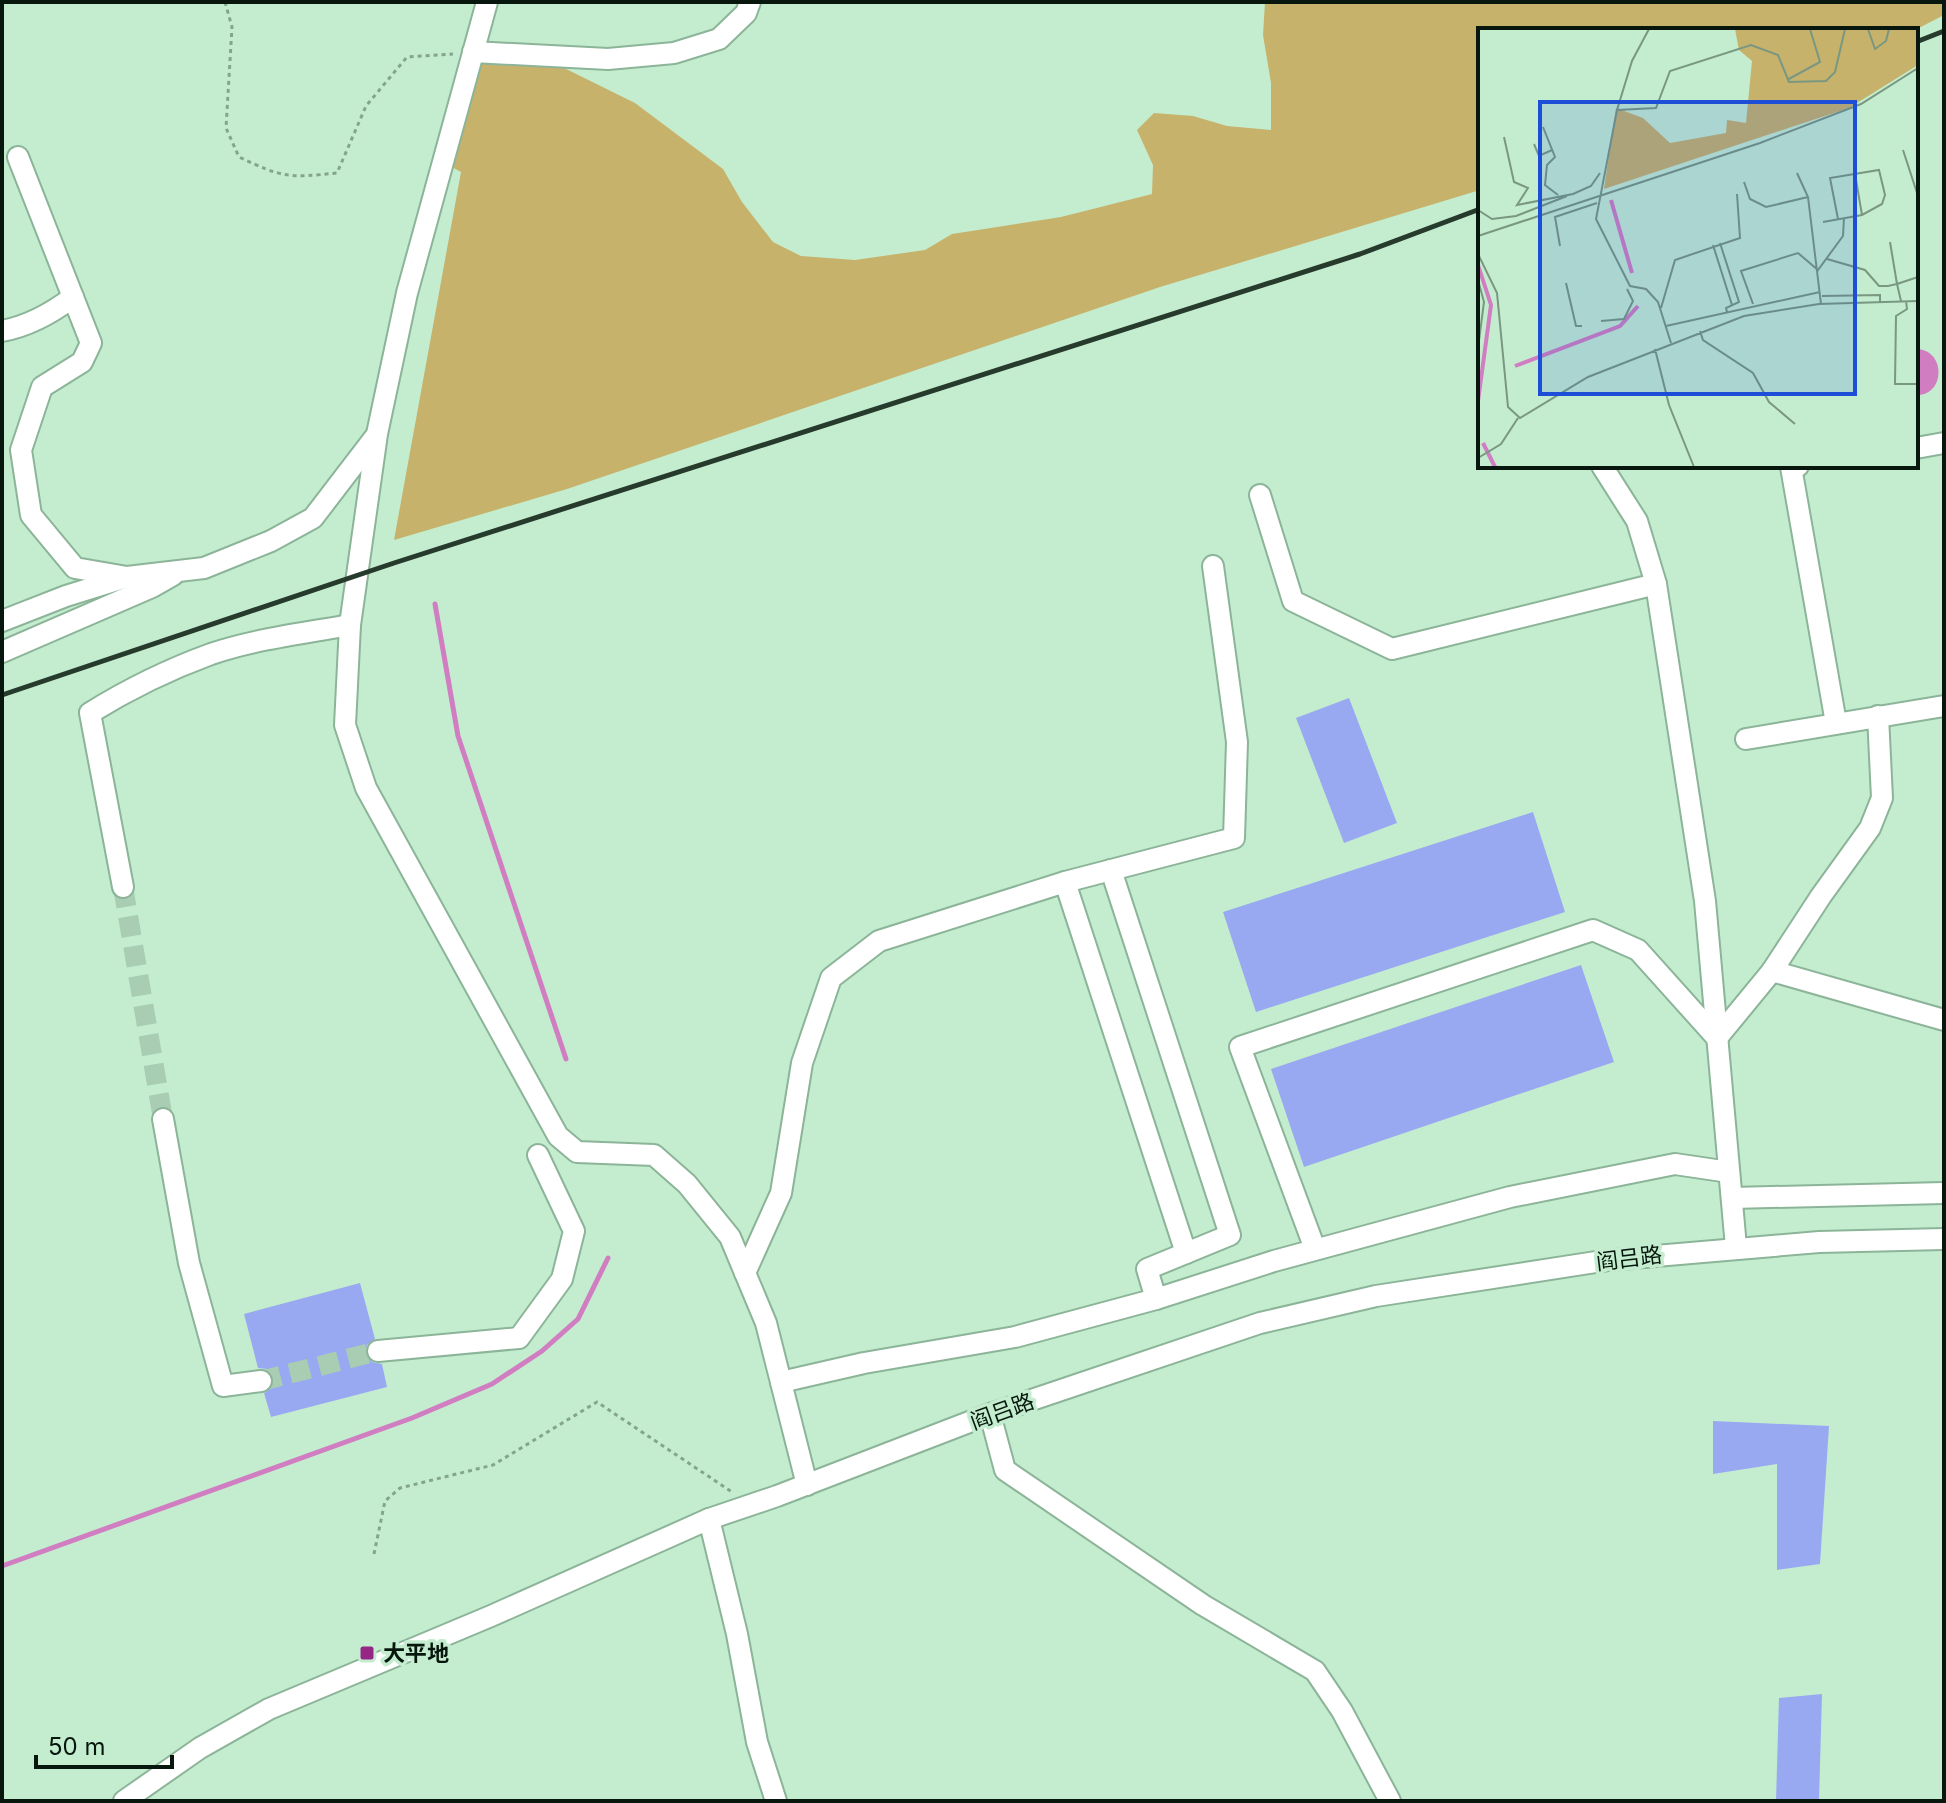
<svg xmlns="http://www.w3.org/2000/svg" width="1946" height="1803" font-family="Inter,'Noto Sans SC',sans-serif">
<style>
.green{fill:#c6b26b}
.water{fill:#d17dc1}
.lines{fill:none;stroke-linecap:round;stroke-linejoin:round}
.stream{stroke:#d17dc1;stroke-width:5}
.building{fill:#98a9f2}
.minor-tunnel{stroke:#a8cdb2;stroke-width:20;stroke-dasharray:20 10;stroke-linecap:butt}
.minor-casing{stroke:#8cb498;stroke-width:24}
.path{stroke:#84a58d;stroke-width:3;stroke-dasharray:4 4;stroke-linecap:butt}
.minor{stroke:#fff;stroke-width:20}
.rail{stroke:#273b2d;stroke-width:5}
.poi-dot{fill:#952686;stroke:#c4edcf;stroke-width:3}
.labels{text-anchor:middle;stroke-width:7;stroke-linejoin:round;paint-order:stroke}
.street-label{font-size:22px;fill:#08170d;stroke:#c4edcf}
.poi-label{font-size:22px;font-weight:bold;fill:#08170d;stroke:#c4edcf;text-anchor:start}
.inset-river{fill:none;stroke:#d17dc1;stroke-width:4}
.inset-road{fill:none;stroke:#799781;stroke-width:2}
.view{fill:#1d4ed8;fill-opacity:0.15;stroke:#1d4ed8;stroke-width:4}
.inset-edge{fill:none;stroke:#08170d;stroke-width:4}
</style>
<rect width="100%" height="100%" fill="#c4edcf"/>
<path class="green" d="M1265,2h679v13l-29,15h-435v160l-320,97 -593,202 -173,51 67,-368 -22,-12 30,-123 87,27 79,39 88,66 19,33 31,40 28,14 54,4 70,-10 27,-16 109,-17 91,-23 1,-29 -16,-35 17,-17 39,3 34,10 44,4v-47l-8,-48z"/>
<path class="water" d="M1916,349c30,0 30,47 0,46z"/>
<g class="lines">
<g class="stream">
<path d="M435,604l23,132 108,323"/>
<path d="M2,1566l410,-148 80,-34 50,-33 36,-32 30,-61"/>
</g>
</g>
<g class="building">
<path d="M1349,698l48,125 -53,20 -48,-125z"/>
<path d="M1533,812l32,100 -309,100 -33,-100z"/>
<path d="M1581,965l33,97 -310,105 -33,-98z"/>
<path d="M360,1283l15,56 -8,6 -2,8 7,9 10,2 5,23 -116,30 -7,-24 9,-6 1,-8 -7,-10 -9,-1 -14,-54z"/>
<path d="M1713,1421l116,5 -9,138 -43,6v-106l-64,10z"/>
<path d="M1822,1694l-3,107h-43l3,-103z"/>
</g>
<g class="lines">
<g class="minor-tunnel">
<path d="M123,887l40,232"/>
<path d="M261,1381l117,-30"/>
</g>
<defs>
<g id="minor">
<path d="M487,2l-80,291 -30,141 -27,191 -5,100 21,63 192,348 19,16 77,3 33,29 43,53 36,86 41,162"/>
<path d="M473,52l135,7 66,-6 45,-14 27,-26 4,-11"/>
<path d="M18,157l73,186 -9,19 -40,25 -21,63 10,65 44,53 52,9"/>
<path d="M2,331c27,-5 50,-18 71,-34"/>
<path d="M1916,448l28,-5"/>
<path d="M1602,466l35,55 19,63 49,317 31,346"/>
<path d="M1798,466l-7,1 45,256"/>
<path d="M1260,495l33,106 99,48 264,-65"/>
<path d="M2,621l64,-25 61,-19 77,-9 67,-27 42,-23 62,-81"/>
<path d="M2,652l150,-65 21,-12"/>
<path d="M1746,739l198,-33"/>
<path d="M1111,870l119,365 -83,34 9,30"/>
<path d="M1065,882l121,371"/>
<path d="M123,887l-33,-174c37,-23 80,-44 121,-59 45,-15 93,-21 139,-29"/>
<path d="M1772,971l172,49"/>
<path d="M163,1119l26,144 34,123 38,-5"/>
<path d="M1732,1198l212,-5"/>
<path d="M1315,1249l-75,-202 353,-117 45,20 79,88 55,-67 49,-75 49,-68 12,-30 -4,-82"/>
<path d="M745,1273l36,-80 21,-130 29,-85 48,-37 186,-59 169,-44 3,-96 -24,-176"/>
<path d="M378,1351l141,-13 43,-59 12,-48 -36,-76"/>
<path d="M781,1382l83,-19 151,-26 141,-38 118,-38 236,-64 165,-33 54,8"/>
<path d="M990,1414l15,56 198,135 112,66 27,40 48,90"/>
<path d="M709,1519l28,115 20,108 19,59"/>
<path d="M124,1801l76,-53 69,-39 222,-93 218,-97 68,-23 213,-82 270,-91 116,-27 233,-36 210,-18 125,-3"/>
</g>
</defs>
<use href="#minor" class="minor-casing"/>
<g class="path">
<path d="M225,2l7,25 -6,101 13,29c44,21 50,21 98,16l29,-67 41,-49 46,-3"/>
<path d="M374,1554l11,-53 15,-13 93,-23 104,-63 135,90"/>
</g>
<use href="#minor" class="minor"/>
<g class="rail">
<path d="M1916,42l28,-11"/>
<path d="M2,695l392,-132 966,-309 120,-45"/>
</g>
</g>
<rect class="poi-dot" x="359" y="1645" width="16" height="16" rx="4"/>
<g class="labels">
<g class="street-label">
<text transform="translate(1629 1258) rotate(-7)" y="8">阎吕路</text>
<text transform="translate(1002 1411) rotate(-20)" y="8">阎吕路</text>
</g>
<g class="poi-label">
<text x="383" y="1661">大平地</text>
</g>
</g>
<g transform="translate(1478 28)">
<rect width="440" height="440" fill="#c4edcf"/>
<path d="M257,1h183v36l-69,43 -245,81 12,-81 27,10 27,25 56,-10 1,-13 19,3 6,-62 -13,-11z" fill="#c6b26b"/>
<path class="inset-river" d="M133,172l21,73M0,237l13,40 -13,96M37,338l105,-40 18,-20M5,415l12,24"/>
<path class="inset-road" d="M171,1l-17,32 -15,49 -21,109 34,67 16,3 12,13 13,41M390,1l7,20 11,-8 3,-12M309,52l33,-18 -10,-33M139,82l39,-2 14,-37 81,-26 27,10 11,27 37,-1 9,-9 10,-43M65,99l12,30 -8,8 -2,20 13,10M26,109l10,45 14,6 -11,17 56,-11 18,-8 9,-13M56,116l5,12 13,-6M425,122l15,46M319,145l11,24 13,107M377,146l7,41M266,154l6,17 16,8 42,-10M0,182l14,9 24,-3 51,-20M345,194l39,-7 20,-11 3,-9 -6,-25 -49,8 8,41M0,208l282,-93 101,-39 57,-36M242,215l19,59 -13,6 1,4M235,217l19,60M82,218l-5,-29 42,-14M0,226l19,39 11,114 12,11 68,-41 156,-61 75,-12 99,-3M349,231l38,11 14,16h9l9,-2 -7,-42M0,252l6,22 -6,46M88,255l10,43h6M344,268l58,-1v7M423,273l-4,-17 21,-7M428,273l1,8 -11,7 -1,68h23M275,276l-12,-33 57,-18 20,17 25,-34 1,-18M183,280l14,-48 65,-22 -3,-44M123,293l23,-2 9,-18 -6,-12M188,298l154,-34M222,303l3,9 50,33 16,29 26,22M177,321l14,56 25,62M0,430l23,-14 17,-26"/>
<path class="view" d="M62,74h315v292h-315z"/>
<rect width="440" height="440" class="inset-edge"/>
</g>
<rect width="1946" height="1803" fill="none" stroke="#08170d" stroke-width="8"/>
<path d="M36 1755v12h136v-12" fill="none" stroke="#08170d" stroke-width="4"/>
<text x="48" y="1755" font-size="24" fill="#08170d" stroke="#c4edcf" stroke-width="6" paint-order="stroke">50 m</text>
</svg>
